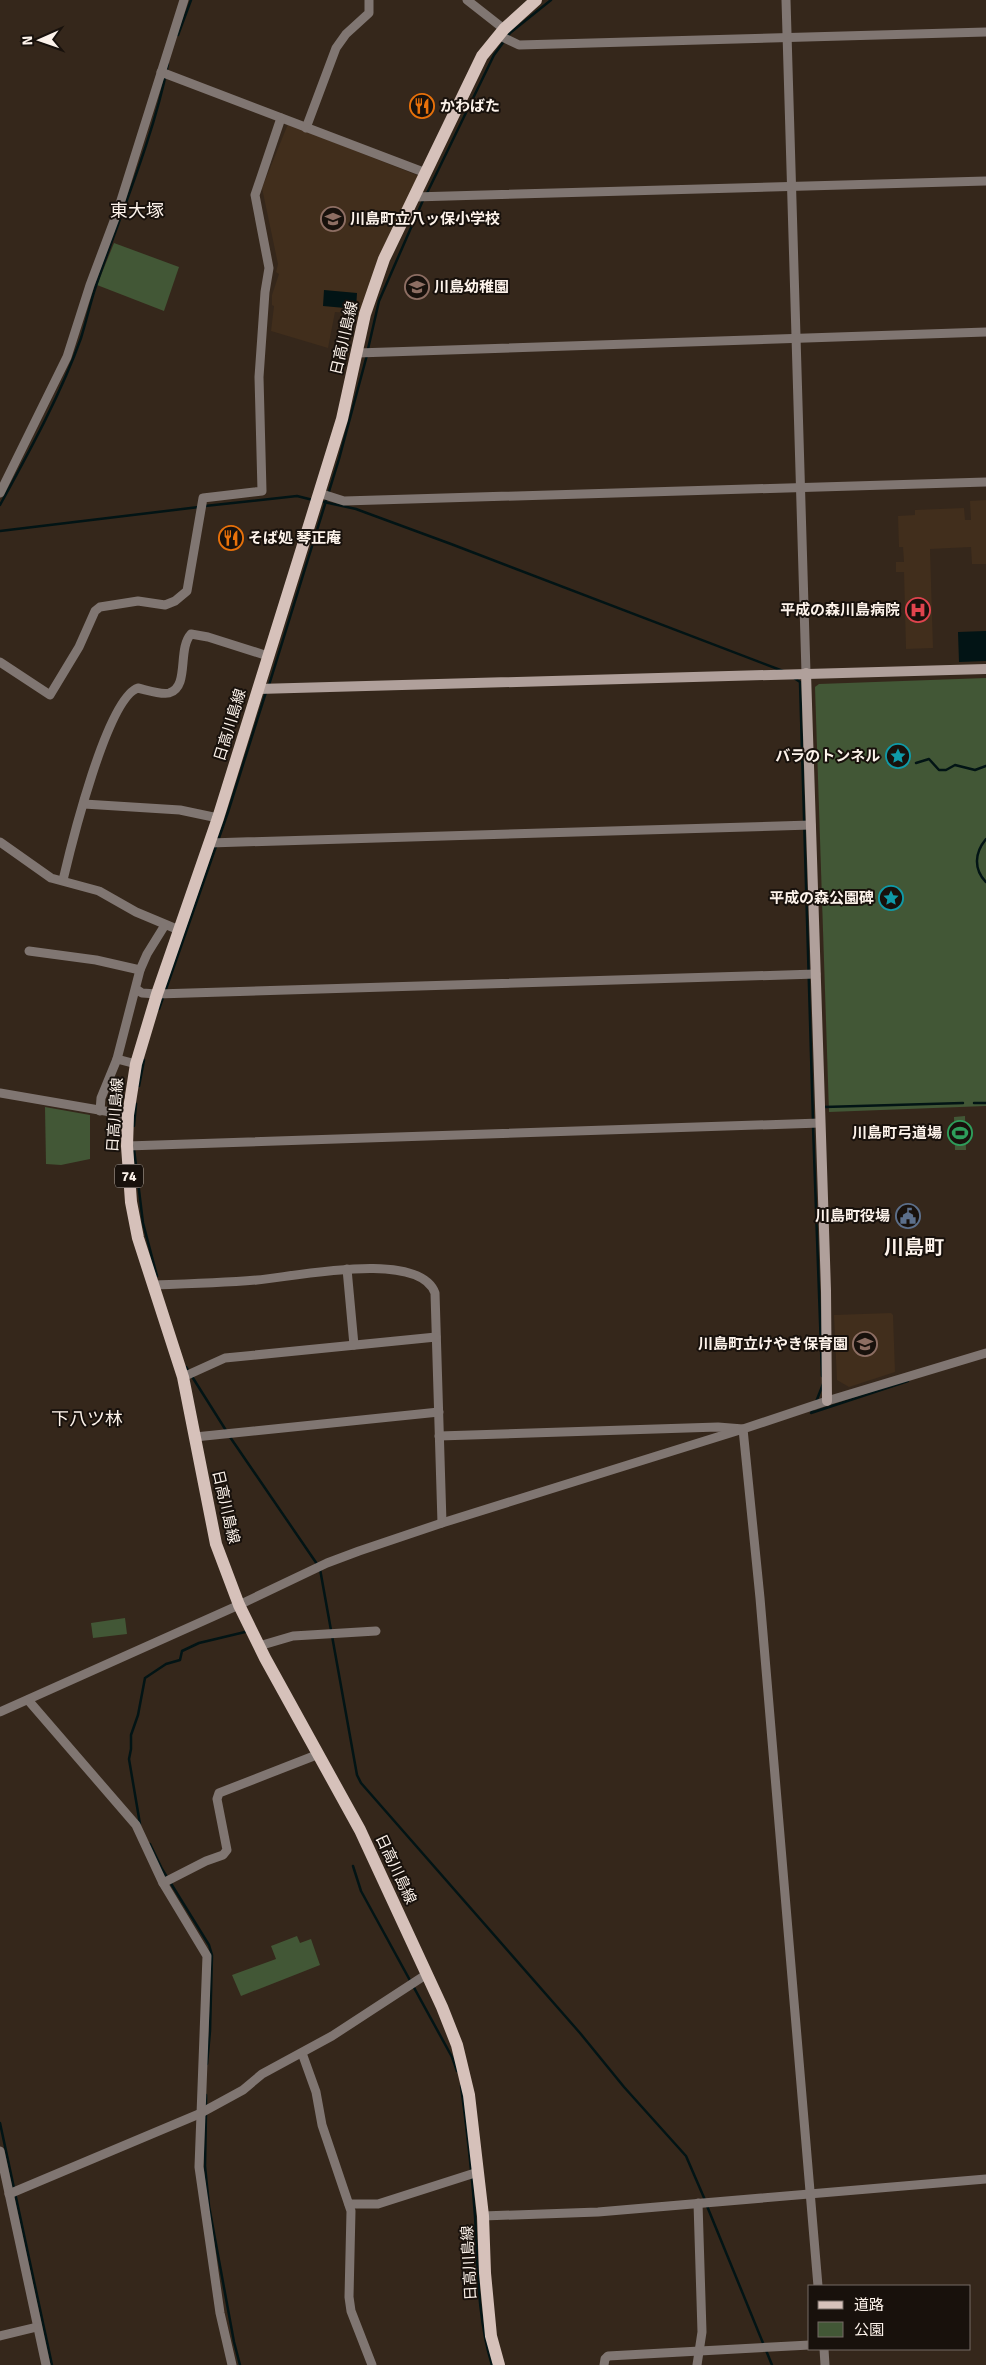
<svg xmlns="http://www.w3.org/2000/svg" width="986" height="2365" font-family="Signika,'Noto Sans JP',sans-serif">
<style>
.built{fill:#412e1c}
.green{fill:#425736}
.water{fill:#021415}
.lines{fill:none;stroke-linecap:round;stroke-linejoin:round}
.stream{stroke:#021415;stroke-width:2.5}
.street{stroke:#807672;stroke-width:9}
.secondary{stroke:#b0a09b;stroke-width:10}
.primary{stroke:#d6c1ba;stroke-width:12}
.labels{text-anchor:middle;stroke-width:4;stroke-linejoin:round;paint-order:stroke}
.shield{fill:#18110c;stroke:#b8afa8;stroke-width:1}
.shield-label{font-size:14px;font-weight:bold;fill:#fdf3eb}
.poi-label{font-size:15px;font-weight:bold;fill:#fdf3eb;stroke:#18110c;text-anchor:end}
.street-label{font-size:15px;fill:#fdf3eb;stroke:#18110c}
.quarter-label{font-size:18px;fill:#fdf3eb;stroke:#18110c}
.district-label{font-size:20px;font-weight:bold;fill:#fdf3eb;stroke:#18110c}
</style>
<rect width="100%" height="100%" fill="#35271b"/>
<g class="built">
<path d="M288,124l131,52 -59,138 -25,-2 -7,36 -57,-17 3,-25 -2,-1v-10l7,-21 -3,-2 2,-8 -16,-76z"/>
<path d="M986,500v64h-14l-1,-17 -41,2 3,99 -27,1 -2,-77h-8v-10h8l-1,-15h-4l-1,-31 17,-1v-5l49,-2 1,12h6l-1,-19z"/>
<path d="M891,1313l2,2 2,57 -46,15 -12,-7 -3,-65z"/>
</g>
<g class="green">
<path d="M114,243l65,24 -15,44 -67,-26z"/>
<path d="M986,678v428l-157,6 -14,-425 4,-3z"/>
<path d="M45,1107l45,8v44l-29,6 -15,-1z"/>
<path d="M965,1116l1,34h-11l-1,-33z"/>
<path d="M125,1618l2,16 -34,4 -2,-15z"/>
<path d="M297,1936l3,7 11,-4 9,26 -79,31 -9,-21 44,-16 -5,-13z"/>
</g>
<g class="water">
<path d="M324,290l33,3 -1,16 -33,-3z"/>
<path d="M986,631v30l-27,1 -1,-30z"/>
</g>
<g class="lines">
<g class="stream">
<path d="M178,35l13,-35"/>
<path d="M427,193l67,-138 16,-22 41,-33"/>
<path d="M368,349l11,-48 45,-103"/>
<path d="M324,502l32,7 95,35 332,127"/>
<path d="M0,505c29,-53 61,-111 81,-167 6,-19 10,-39 17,-58 24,-69 56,-145 70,-216"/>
<path d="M205,506l92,-10 16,4"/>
<path d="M0,531l199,-24"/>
<path d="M794,678l6,4 13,439"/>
<path d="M269,685l70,-226 28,-104"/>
<path d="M916,763l13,-4 10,11h7l9,-5 20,5 11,-4"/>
<path d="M986,839c-11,13 -13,30 0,43"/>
<path d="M159,1009l69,-197 38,-120"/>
<path d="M139,1086l5,-26"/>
<path d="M974,1103h12"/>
<path d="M824,1107l139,-4"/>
<path d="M134,1126l2,-22"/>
<path d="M813,1126l9,250"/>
<path d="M134,1149l9,74 14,53"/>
<path d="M186,1367l41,65"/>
<path d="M816,1402l7,-18"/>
<path d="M813,1409l-2,4 97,-32"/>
<path d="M230,1437l87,127"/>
<path d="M320,1569l37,206 4,8 219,250 44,54 62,69 19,44"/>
<path d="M140,1824l-11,-65 2,-10v-14l7,-20 7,-37 21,-14 14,-4 2,-9 17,-8 46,-11"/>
<path d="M150,1844l12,25 47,76 3,10 -2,76 -3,33"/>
<path d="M353,1866l8,25 91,166 5,14"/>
<path d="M461,2086c6,43 11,87 14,130 3,50 2,101 17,149"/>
<path d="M206,2095v12"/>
<path d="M206,2112l-1,54 4,40 25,136 6,23"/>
<path d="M0,2123l52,242"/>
<path d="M707,2206l65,159"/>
</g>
<g class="street">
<path d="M467,0l37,29"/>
<path d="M786,0l20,673"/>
<path d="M498,35l21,10 467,-13"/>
<path d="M161,72l265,101"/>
<path d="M306,128l30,-80 10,-14 23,-21v-13"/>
<path d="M414,197l572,-16"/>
<path d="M357,353l629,-21"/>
<path d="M0,493l67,-136 23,-72 27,-72 67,-213"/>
<path d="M319,493l25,8 642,-19"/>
<path d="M0,662l50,33 29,-48 16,-36 5,-4 38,-6 27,4 10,-4 12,-10 16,-93 59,-7 -3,-114 6,-85 4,-24 -14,-73 26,-77"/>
<path d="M84,804l96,6 38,8"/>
<path d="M0,842l51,36 48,13 37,21 43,18"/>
<path d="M210,843l601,-18"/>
<path d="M63,880c8,-34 44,-182 75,-192 9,2 23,7 31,5 21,-6 8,-44 22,-59l17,3 60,19"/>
<path d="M29,951l67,9 44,10"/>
<path d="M136,989l6,4 15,1 659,-20"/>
<path d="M117,1059l19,5"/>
<path d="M0,1093l128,22"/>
<path d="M100,1111l1,-13 16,-39 23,-89 7,-16 18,-29"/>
<path d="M127,1146l693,-23"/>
<path d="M347,1269l7,76"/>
<path d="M153,1285c35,-1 69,-2 104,-5 36,-3 162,-31 178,13l7,230"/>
<path d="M183,1377l42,-19 211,-21"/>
<path d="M439,1436l279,-9 25,2 17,169 58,688"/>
<path d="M195,1437l244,-25"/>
<path d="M259,1646l34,-10 83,-5"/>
<path d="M28,1700l108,125 27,58 44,73 -8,211 21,146 12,52"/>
<path d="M0,1712l239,-107 88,-42 32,-12 83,-28 301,-94 84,-28 159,-48"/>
<path d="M163,1883l43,-22 17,-6 4,-5 -10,-51 2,-6 100,-39"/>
<path d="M302,2053l14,39 6,33 29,86 -2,86 2,14 21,54"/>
<path d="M0,2151l46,214"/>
<path d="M9,2194l190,-80 44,-24 19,-16 70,-38 95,-62"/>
<path d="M349,2204h29l100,-32"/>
<path d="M483,2216l115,-4 388,-33"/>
<path d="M0,2336l37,-9"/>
<path d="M824,2349l1,16"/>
<path d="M604,2365l1,-6 3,-3 202,-11"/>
<path d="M697,2365l5,-33 -4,-129"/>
</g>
<g class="secondary">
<path d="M806,673l20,618 1,110"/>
<path d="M258,689l728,-20"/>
</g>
<path class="primary" d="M499,2365l-8,-29 -6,-63 -2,-57 -14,-121 -12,-50 -15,-38 -82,-177 -95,-172 -26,-53 -23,-61 -33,-167 -45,-139 -7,-36 -4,-56 1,-31 8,-51 21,-70 61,-176 81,-260 43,-139 23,-105 19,-55 98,-203 22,-27 32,-29"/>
</g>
<defs>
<symbol id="restaurant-ring" viewBox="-11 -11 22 22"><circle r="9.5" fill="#18110c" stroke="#e8710a" stroke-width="1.5"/><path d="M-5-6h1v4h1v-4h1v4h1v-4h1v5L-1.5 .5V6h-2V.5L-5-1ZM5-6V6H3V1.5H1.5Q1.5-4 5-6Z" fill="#e8710a"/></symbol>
<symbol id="school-ring" viewBox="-11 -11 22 22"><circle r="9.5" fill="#18110c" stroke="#8d6e63" stroke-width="1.5"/><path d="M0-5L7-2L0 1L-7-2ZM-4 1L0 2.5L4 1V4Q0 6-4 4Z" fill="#8d6e63"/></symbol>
<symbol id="hospital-ring" viewBox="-11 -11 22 22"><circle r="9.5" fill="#18110c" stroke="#e0444e" stroke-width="1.5"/><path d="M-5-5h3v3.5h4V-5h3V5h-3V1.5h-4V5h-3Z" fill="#e0444e"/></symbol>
<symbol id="sight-ring" viewBox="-11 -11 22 22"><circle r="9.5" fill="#18110c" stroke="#0f9aa8" stroke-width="1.5"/><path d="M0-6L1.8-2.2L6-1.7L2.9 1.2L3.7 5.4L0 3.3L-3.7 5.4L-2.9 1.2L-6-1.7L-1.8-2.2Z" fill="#0f9aa8"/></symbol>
<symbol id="stadium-ring" viewBox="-11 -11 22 22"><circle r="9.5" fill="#18110c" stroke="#2e9e5b" stroke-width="1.5"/><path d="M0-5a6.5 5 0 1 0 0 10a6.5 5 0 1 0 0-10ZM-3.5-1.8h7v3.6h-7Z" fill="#2e9e5b"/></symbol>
<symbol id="civic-ring" viewBox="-11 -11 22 22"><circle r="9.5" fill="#18110c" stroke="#5c6f8a" stroke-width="1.5"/><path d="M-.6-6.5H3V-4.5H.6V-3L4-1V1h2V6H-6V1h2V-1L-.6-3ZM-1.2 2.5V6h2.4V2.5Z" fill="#5c6f8a"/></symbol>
</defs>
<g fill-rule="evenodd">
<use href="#restaurant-ring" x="408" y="92" width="28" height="28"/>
<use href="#school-ring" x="319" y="205" width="28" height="28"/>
<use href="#school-ring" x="403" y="273" width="28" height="28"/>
<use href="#restaurant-ring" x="217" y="524" width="28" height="28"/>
<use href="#hospital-ring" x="904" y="596" width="28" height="28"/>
<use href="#sight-ring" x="884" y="742" width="28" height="28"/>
<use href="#sight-ring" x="877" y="884" width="28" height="28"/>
<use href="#stadium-ring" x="946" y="1119" width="28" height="28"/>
<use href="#civic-ring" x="894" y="1202" width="28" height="28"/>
<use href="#school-ring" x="851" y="1330" width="28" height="28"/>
</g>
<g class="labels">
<rect class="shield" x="115" y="1164.5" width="28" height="23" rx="4"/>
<g class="shield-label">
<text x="129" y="1181">74</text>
</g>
<g class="poi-label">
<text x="440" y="111" text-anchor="start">かわばた</text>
<text x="350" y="224" text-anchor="start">川島町立八ッ保小学校</text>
<text x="434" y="292" text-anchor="start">川島幼稚園</text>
<text x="248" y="543" text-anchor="start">そば処 琴正庵</text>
<text x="900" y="615">平成の森川島病院</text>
<text x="880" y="761">バラのトンネル</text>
<text x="874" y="903">平成の森公園碑</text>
<text x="942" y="1138">川島町弓道場</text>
<text x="890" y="1221">川島町役場</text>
<text x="848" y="1349">川島町立けやき保育園</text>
</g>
<g class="street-label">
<text transform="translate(344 338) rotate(-77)" y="5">日高川島線</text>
<text transform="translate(230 725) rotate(-73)" y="5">日高川島線</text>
<text transform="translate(115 1115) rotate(-86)" y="5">日高川島線</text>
<text transform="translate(226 1507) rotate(77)" y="5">日高川島線</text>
<text transform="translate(396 1869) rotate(65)" y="5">日高川島線</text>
<text transform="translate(469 2263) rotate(-93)" y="5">日高川島線</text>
</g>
<g class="quarter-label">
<text x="137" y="217">東大塚</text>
<text x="87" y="1425">下八ツ林</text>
</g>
<g class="district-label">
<text x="914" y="1254">川島町</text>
</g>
</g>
<rect x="808" y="2285" width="162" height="65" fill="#18110c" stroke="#746b65"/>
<rect x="818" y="2301" width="25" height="8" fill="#d6c1ba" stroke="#746b65"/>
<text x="854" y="2310" font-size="15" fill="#fdf3eb">道路</text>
<rect x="818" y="2322" width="25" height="15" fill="#425736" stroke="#746b65"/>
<text x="854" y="2335" font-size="15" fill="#fdf3eb">公園</text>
<g transform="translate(40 40) rotate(268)" stroke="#18110c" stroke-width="4" paint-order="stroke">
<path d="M0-4L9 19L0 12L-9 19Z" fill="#fdf3eb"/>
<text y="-8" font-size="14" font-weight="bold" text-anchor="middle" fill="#fdf3eb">N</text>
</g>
</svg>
